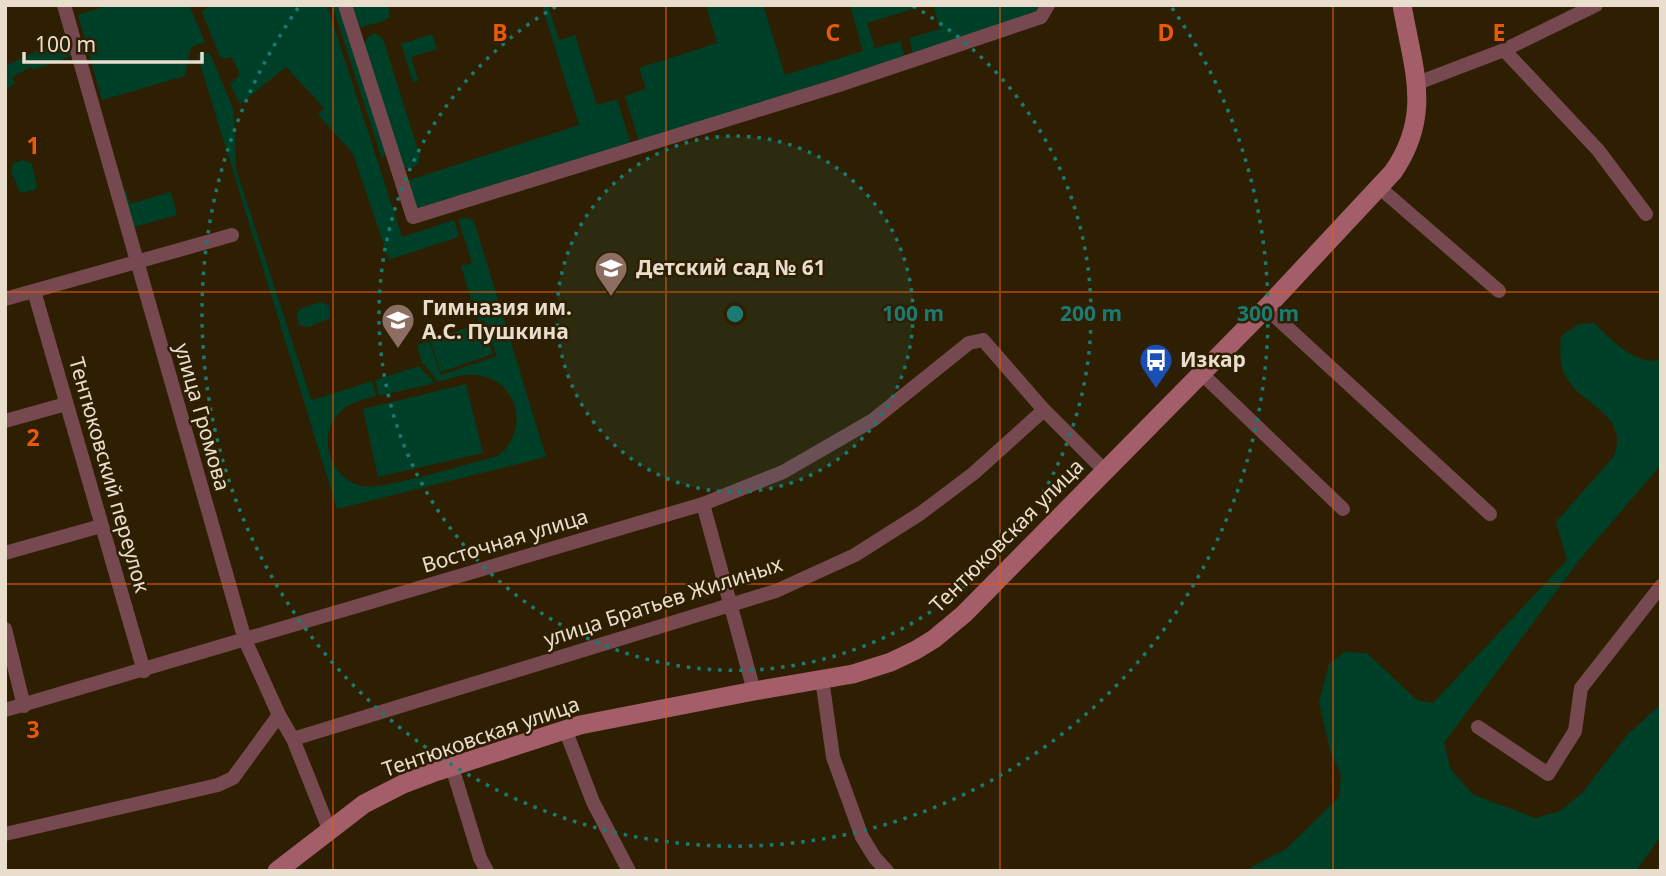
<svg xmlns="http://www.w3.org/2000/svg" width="1666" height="876" font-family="'Noto Sans',sans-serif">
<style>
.green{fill:#003f27}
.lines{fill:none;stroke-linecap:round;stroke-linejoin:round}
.street{stroke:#764951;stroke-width:14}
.secondary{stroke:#a45e6a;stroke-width:19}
.grid{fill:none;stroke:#e8590c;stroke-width:2;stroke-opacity:0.55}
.ring{fill:none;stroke:#1a7b73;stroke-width:3.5;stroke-dasharray:3.5 7}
.labels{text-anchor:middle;stroke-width:5;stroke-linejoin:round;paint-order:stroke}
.poi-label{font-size:21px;font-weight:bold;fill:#e9dece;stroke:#2f1f02;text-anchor:start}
.street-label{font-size:21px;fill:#e9dece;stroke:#2f1f02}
.grid-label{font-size:23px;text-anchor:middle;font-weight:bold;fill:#e8590c;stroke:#2f1f02;stroke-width:5;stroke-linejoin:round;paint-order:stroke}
.centre{fill:#1a7b73;stroke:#2f1f02;stroke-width:3.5}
.ring-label{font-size:21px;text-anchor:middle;font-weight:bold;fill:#1a7b73;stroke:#2f1f02;stroke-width:5;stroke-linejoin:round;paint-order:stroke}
</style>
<rect width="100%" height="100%" fill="#2f1f02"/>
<g class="green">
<path d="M109,5h80l16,37 -14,5 -6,29 -83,24 -24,-85z"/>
<path d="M206,5h121l75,232 52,-17 5,15 -3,3 -65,21 -3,-2 -35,-103 -35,-40 6,-6 -38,-41 -46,37 -10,-20 10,-9 -8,-18 -9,2 -4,-4 -17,-43 5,-4z"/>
<path d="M332,5h8l47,146 -5,8z"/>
<path d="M350,5h38l2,12 -6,4 -23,6 -4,-2z"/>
<path d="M542,5h6l11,35 16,-5 22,70 20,-6 14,45 -215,67 -10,-30 173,-56z"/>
<path d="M706,5h57l22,70 78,-24 -13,-46h77l-60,18 8,25 25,-7 5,15 -266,86 -14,-46 21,-7 -7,-21 78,-25z"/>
<path d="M933,5h109l-4,7 -125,42 -4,-16 31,-9z"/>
<path d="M375,33l8,6 36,114v10l-9,6 -8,-2 -38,-124 5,-7z"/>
<path d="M432,34l5,15 -26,8 7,24 -5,1 -12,-38z"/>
<path d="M66,38l5,18 -38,14 -2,-3 -19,10 3,7 -10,5v-23z"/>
<path d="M210,53l24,58 2,58 75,230 2,1 59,-19 4,15c-10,3 -21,5 -30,11 -32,22 -19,71 16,79 18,5 112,-24 136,-30 30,-23 23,-72 -17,-80 -15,-4 -28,2 -43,6l-16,-20 -5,-17 12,-4 12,34 56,-19 -13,-36 -6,2 -17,-56 11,-3 -14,-44 10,-1 6,3 72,236 -209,52 -140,-455z"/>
<path d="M23,160l9,4 5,22 -2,4 -15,3 -9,-22 3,-8z"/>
<path d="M123,191h3l4,13 41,-12 6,23 -46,13z"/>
<path d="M321,302l8,4 1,12 -22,9 -8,-1 -3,-7 1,-8 4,-3z"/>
<path d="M483,323l10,31 -52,18 -11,-32z"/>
<path d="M1594,323c16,15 43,45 67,36v106l-80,93 -137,185 7,27 23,25 61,23 25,-7 23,-19 44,-57 34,-31v132l-23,32v3h-394l42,-22 53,-52 2,-21 -11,-26 -11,-48 10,-38 15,-12 23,1 50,47 16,3 134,-143 -11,-38 58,-66c15,-41 -29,-49 -47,-77 -8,-12 -7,-29 -6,-43l18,-12z"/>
<path d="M419,366l16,17 -56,13 -4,-16z"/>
<path d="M466,384l17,69 -105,24 -15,-68z"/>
</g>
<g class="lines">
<g class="street">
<path d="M64,5l181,635 34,75 14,24 36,90"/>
<path d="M345,5l68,212 426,-132 202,-68 7,-12"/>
<path d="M1504,50l94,100 48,64"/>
<path d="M1415,84l89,-34 92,-45"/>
<path d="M1380,188l119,103"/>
<path d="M34,291l110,380"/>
<path d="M5,299l227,-64"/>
<path d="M1266,308l224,206"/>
<path d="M1202,374l141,135"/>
<path d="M5,421l61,-17"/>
<path d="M703,504l51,187"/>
<path d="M5,553l96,-27"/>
<path d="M5,629l19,77"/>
<path d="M822,679l11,78 29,80 13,21 12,13"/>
<path d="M5,710l698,-206 80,-32 90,-52 96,-77 14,-3 61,70 61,61"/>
<path d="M1478,727l70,47 27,-43 6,-43 80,-102"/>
<path d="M565,729l28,73 36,69"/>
<path d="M293,739l483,-148 79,-36 66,-42 53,-40 70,-63"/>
<path d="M452,767l28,91 7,13"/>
<path d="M5,834l213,-49 15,-7 46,-63"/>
</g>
<path class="secondary" d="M277,871l87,-67 39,-20 29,-11 148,-48 174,-34 99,-17 38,-12 25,-12 18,-11 30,-25 302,-306 127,-136c40,-58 20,-103 9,-167"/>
</g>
<path class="grid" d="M333,5v866M666,5v866M1000,5v866M1333,5v866M5,292h1656M5,584h1656"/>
<circle cx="735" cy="314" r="178" fill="#1a7b73" fill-opacity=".12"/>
<g class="ring">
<circle cx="735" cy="314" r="178"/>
<path d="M913 6A356 356 0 1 1 557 6"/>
<path d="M1172 8A533 533 0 1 1 298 8"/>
</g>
<defs>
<symbol id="school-pin" viewBox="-11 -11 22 30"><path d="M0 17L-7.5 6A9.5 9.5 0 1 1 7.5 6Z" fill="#8d6e63" stroke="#2f1f02"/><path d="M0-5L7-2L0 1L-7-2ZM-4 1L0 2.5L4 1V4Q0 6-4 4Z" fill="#fff"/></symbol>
<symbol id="bus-pin" viewBox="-11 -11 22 30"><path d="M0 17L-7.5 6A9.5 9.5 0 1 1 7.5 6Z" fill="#1a4fb4" stroke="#2f1f02"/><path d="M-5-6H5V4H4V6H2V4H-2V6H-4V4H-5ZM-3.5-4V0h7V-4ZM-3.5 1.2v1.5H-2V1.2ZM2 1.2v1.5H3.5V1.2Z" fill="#fff"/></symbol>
</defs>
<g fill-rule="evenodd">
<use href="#school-pin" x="592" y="249" width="38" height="52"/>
<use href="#school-pin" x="379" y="301" width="38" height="52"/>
<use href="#bus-pin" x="1137" y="341" width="38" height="52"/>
</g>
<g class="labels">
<g class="poi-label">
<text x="636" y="275">Детский сад № 61</text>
<text x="422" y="315">Гимназия им.<tspan x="422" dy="24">А.С. Пушкина</tspan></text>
<text x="1180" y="367">Изкар</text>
</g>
<g class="street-label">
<text transform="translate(202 417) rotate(74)" y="7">улица Громова</text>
<text transform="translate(109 475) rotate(74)" y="7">Тентюковский переулок</text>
<text transform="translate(1007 536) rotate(-45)" y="7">Тентюковская улица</text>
<text transform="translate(505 541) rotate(-17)" y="7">Восточная улица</text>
<text transform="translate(663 602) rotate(-18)" y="7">улица Братьев Жилиных</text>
<text transform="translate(481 737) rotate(-19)" y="7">Тентюковская улица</text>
</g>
</g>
<g class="grid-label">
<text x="500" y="41">B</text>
<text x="833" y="41">C</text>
<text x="1166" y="41">D</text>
<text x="1499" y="41">E</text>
<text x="33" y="154">1</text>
<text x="33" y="446">2</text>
<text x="33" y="738">3</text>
</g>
<circle cx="735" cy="314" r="10" class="centre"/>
<g class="ring-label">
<text x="913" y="321">100 m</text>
<text x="1091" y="321">200 m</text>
<text x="1268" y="321">300 m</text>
</g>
<rect width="1666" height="876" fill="none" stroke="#e9dece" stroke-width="14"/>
<path d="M24 52v10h178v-10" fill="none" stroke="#e9dece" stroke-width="3.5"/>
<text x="35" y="52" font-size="21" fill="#e9dece" stroke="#2f1f02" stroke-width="5" paint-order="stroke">100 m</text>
</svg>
